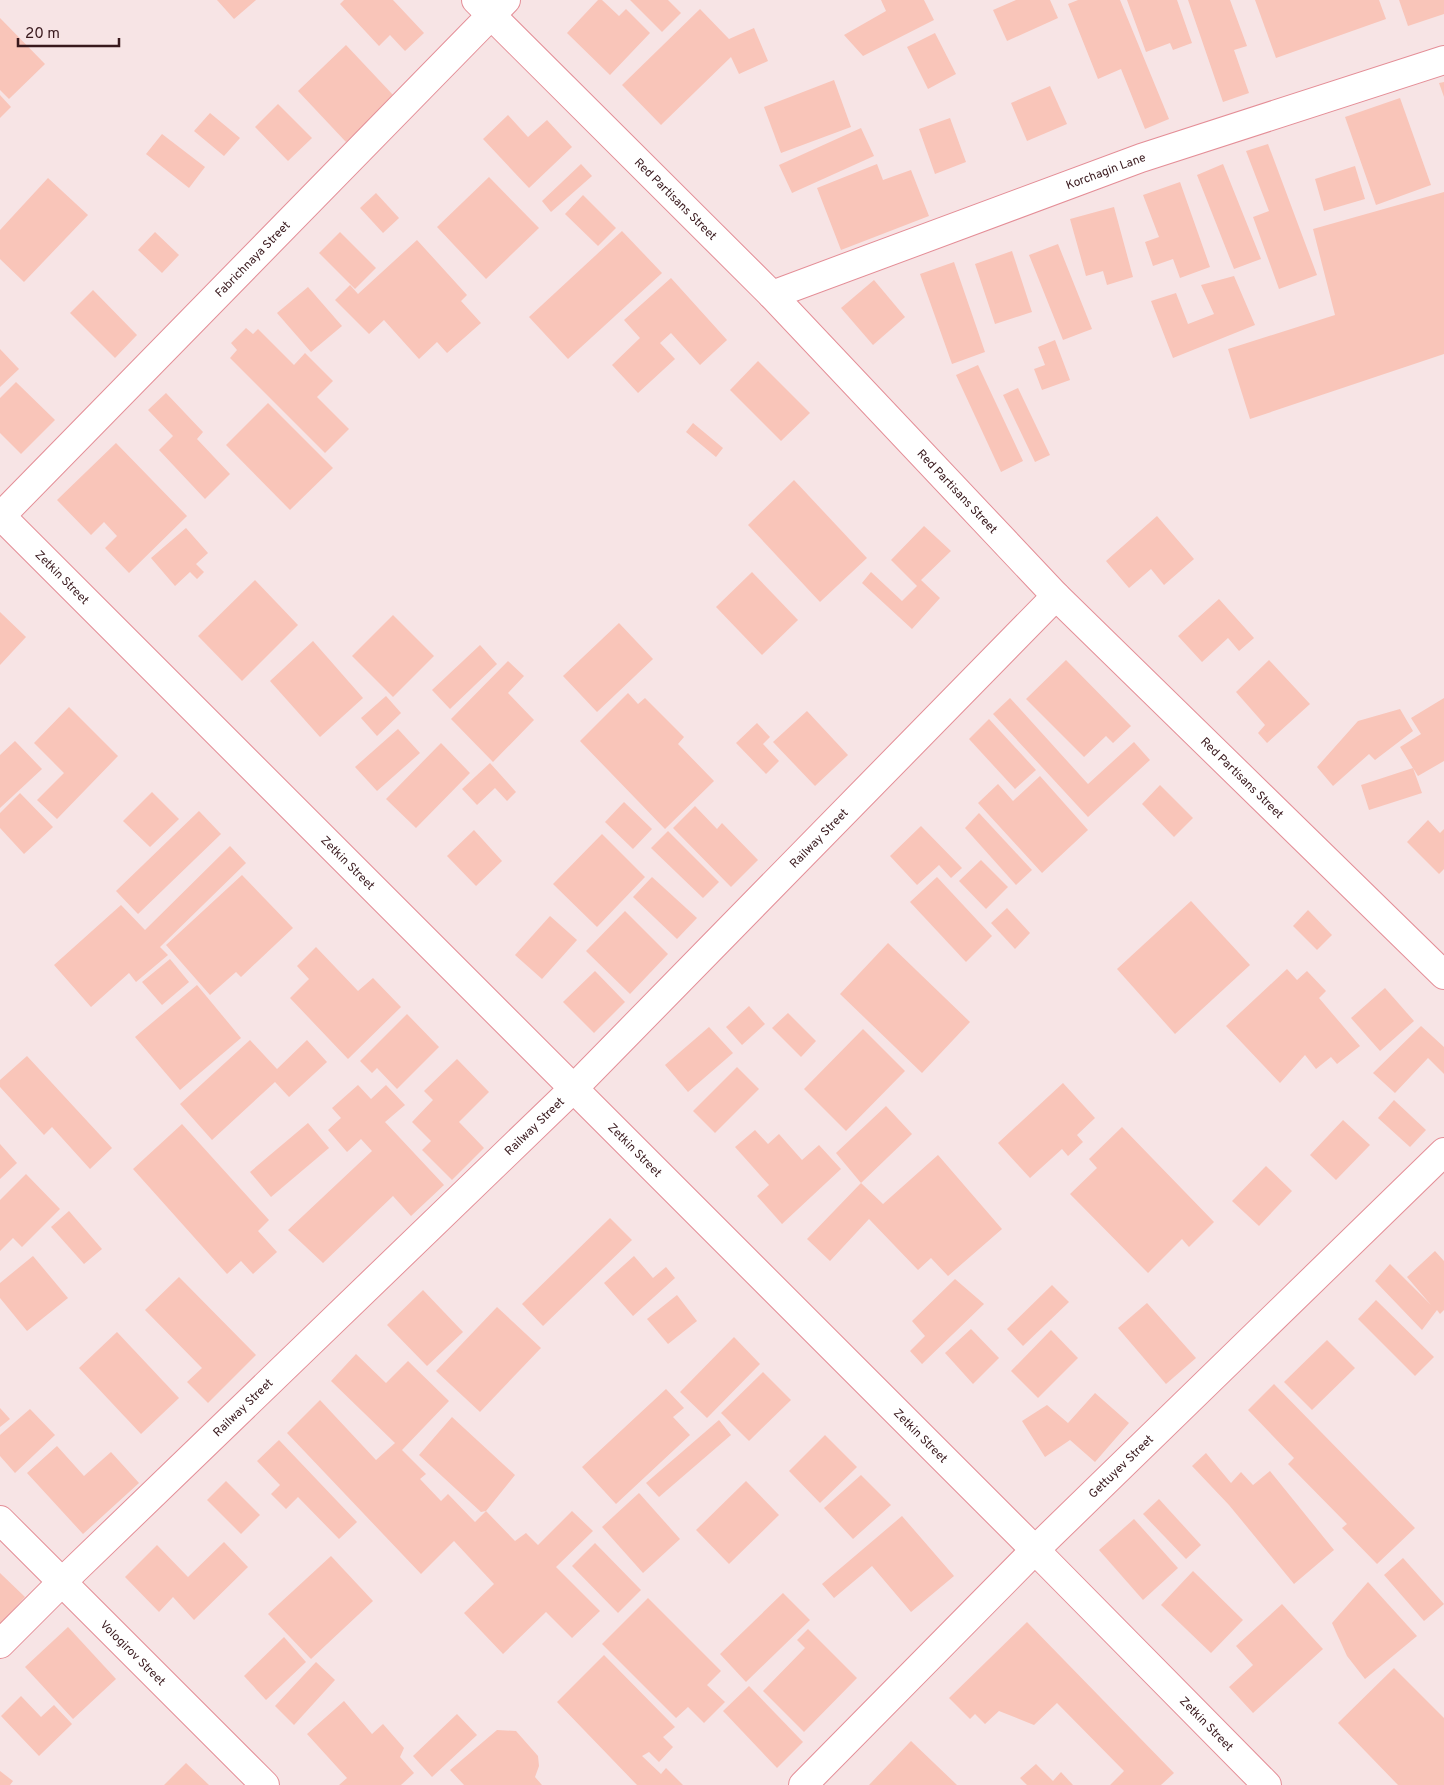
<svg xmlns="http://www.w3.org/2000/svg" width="1444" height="1785" font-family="Overpass,sans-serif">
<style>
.building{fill:#f9c5b9}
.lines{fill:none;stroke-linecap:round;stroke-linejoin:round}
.minor-casing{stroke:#e48e97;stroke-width:30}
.minor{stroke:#fff;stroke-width:28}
.labels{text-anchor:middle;stroke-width:4;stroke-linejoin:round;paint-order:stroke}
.street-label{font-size:12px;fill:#39191d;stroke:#f7e4e5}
</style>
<rect width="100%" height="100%" fill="#f7e4e5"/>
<g class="building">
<path d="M217,0h39l-22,19z"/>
<path d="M344,0h49l31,33 -19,18 -15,-16 -11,11 -39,-42z"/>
<path d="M598,0h4l17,16 7,-7 24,24 -40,42 -43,-42z"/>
<path d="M630,0h38l13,13 -19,19z"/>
<path d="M881,0h43l10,20 -71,36 -19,-21 42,-24z"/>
<path d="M1016,0h34l8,18 -51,23 -14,-31z"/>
<path d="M1078,0h42l49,119 -24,10 -24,-60 -23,10 -30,-75z"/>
<path d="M1127,0h50l15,43 -19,7 -3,-7 -24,9z"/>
<path d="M1188,0h42l17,46 -13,4 15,43 -26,9z"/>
<path d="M1255,0h124l7,19 -110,39z"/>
<path d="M1399,0h45v14l-36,12z"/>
<path d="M700,9l29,30 25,-11 14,33 -29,13 -8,-17 -70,68 -39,-40z"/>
<path d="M0,18l45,46 -36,35 -9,-9z"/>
<path d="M935,33l21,41 -28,15 -21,-42z"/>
<path d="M346,45l48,51 -48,46 -48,-51z"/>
<path d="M834,80l17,47 -70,26 -17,-46z"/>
<path d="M1444,82v15l-5,-14z"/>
<path d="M1050,86l17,38 -40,17 -16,-38z"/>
<path d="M0,95l11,12 -11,11z"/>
<path d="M1400,98l31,87 -55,20 -31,-88z"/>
<path d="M278,104l34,34 -24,23 -33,-34z"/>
<path d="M210,113l30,25 -16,18 -30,-25z"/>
<path d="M508,115l20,22 19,-17 25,27 -43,41 -46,-49z"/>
<path d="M950,118l16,44 -31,12 -16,-45z"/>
<path d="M861,128l13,28 -82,37 -13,-28z"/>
<path d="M162,134l43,33 -16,21 -43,-34z"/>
<path d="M1268,144l49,131 -38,14 -26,-72 16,-6 -23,-60z"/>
<path d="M581,164l11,12 -41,36 -9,-11z"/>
<path d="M877,164l6,16 28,-10 18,46 -88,34 -24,-62z"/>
<path d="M1223,164l38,95 -27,10 -37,-94z"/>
<path d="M1355,166l10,33 -41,12 -9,-32z"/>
<path d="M489,177l50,51 -53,51 -49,-52z"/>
<path d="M48,178l40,37 -64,67 -24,-23v-29z"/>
<path d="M1180,182l30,85 -30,11 -7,-19 -20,7 -8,-24 14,-5 -16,-42z"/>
<path d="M1444,192v162l-194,65 -22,-70 107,-34 -22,-86z"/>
<path d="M376,193l23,25 -16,15 -23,-25z"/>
<path d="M583,195l33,33 -18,18 -33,-32z"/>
<path d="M1114,207l19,70 -26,8 -4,-14 -17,5 -16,-57z"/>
<path d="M622,231l40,42 -94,86 -39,-42z"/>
<path d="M155,232l24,23 -17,18 -24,-23z"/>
<path d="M340,232l36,36 -21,21 -36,-36z"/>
<path d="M417,240l50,55 -6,6 20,22 -34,30 -10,-11 -18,17 -35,-39 -15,14 -34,-34 15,-15 8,9z"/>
<path d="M1058,244l34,85 -29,11 -34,-85z"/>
<path d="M1012,251l20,61 -37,12 -20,-60z"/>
<path d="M954,262l31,90 -33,12 -32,-90z"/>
<path d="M1234,276l21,49 -82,33 -22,-57 25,-8 12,31 26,-10 -13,-29z"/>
<path d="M671,278l56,62 -27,25 -29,-32 -11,10 15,16 -37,34 -26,-28 28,-27 -16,-18z"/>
<path d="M874,280l31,37 -32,28 -32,-37z"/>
<path d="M308,287l34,39 -31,26 -34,-39z"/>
<path d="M93,290l44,45 -22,23 -45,-45z"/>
<path d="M246,328l7,6 5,-5 36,36 11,-12 28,28 -16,16 32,32 -24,24 -95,-95 7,-8 -6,-7z"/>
<path d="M1055,340l15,40 -28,10 -8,-21 11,-4 -7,-18z"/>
<path d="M0,349l19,20 -19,18z"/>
<path d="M758,361l52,52 -29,28 -51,-51z"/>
<path d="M978,365l45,96 -22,11 -45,-97z"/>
<path d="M16,382l39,38 -34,34 -21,-21v-35z"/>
<path d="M1018,388l32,67 -15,7 -32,-67z"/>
<path d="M166,393l37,39 -6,7 33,35 -25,25 -46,-49 14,-14 -25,-26z"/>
<path d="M268,403l65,65 -43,42 -64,-65z"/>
<path d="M693,423l30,25 -7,9 -30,-25z"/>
<path d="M116,443l71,73 -58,57 -24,-25 12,-12 -13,-14 -13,13 -34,-35z"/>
<path d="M794,480l73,78 -47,44 -72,-77z"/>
<path d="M1157,516l37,43 -30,26 -13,-16 -22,19 -23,-27z"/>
<path d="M924,526l27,25 -30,29 19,18 -28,31 -50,-46 9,-11 31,29 15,-15 -26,-26z"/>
<path d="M186,528l22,25 -12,11 8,8 -7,7 -7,-7 -15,14 -24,-28z"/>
<path d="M752,572l46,48 -36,35 -46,-48z"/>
<path d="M255,580l43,45 -56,56 -44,-45z"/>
<path d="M1219,599l35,39 -15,13 -11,-13 -26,24 -24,-26z"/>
<path d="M0,612l26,25 -26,28z"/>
<path d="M393,615l41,41 -41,41 -41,-41z"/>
<path d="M619,623l34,36 -56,53 -34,-36z"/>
<path d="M313,641l50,57 -43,39 -50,-56z"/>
<path d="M480,645l17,19 -47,45 -18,-19z"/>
<path d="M1066,660l65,66 -18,17 -7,-7 -22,21 -58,-58z"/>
<path d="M1269,660l41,44 -43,39 -9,-10 7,-8 -29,-33z"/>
<path d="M508,661l16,15 -16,17 26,27 -41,42 -42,-43z"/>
<path d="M628,693l10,11 7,-6 39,39 -6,7 36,37 -49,48 -85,-88z"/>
<path d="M386,696l15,17 -24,23 -16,-18z"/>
<path d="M1010,698l78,86 46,-42 16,18 -62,57 -95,-103z"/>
<path d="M1444,698v63l-26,15 -5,-8 9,25 -53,17 -8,-25 52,-17 -13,-21 21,-13 -10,-16z"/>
<path d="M69,707l49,49 -61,63 -20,-19 27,-27 -30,-30z"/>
<path d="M1400,709l13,22 -38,29 -6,-6 -36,32 -16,-19 41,-46z"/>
<path d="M807,711l41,44 -33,31 -42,-44z"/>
<path d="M989,719l47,51 -21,19 -46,-50z"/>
<path d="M757,723l13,14 -7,7 16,17 -13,13 -30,-31z"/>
<path d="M398,729l22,24 -43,38 -22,-24z"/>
<path d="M15,741l27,28 -42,39v-53z"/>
<path d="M441,743l29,30 -54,55 -30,-29z"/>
<path d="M490,763l26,29 -9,9 -12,-13 -18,17 -15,-16z"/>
<path d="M1040,776l48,54 -46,43 -64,-70 20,-19 15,17z"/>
<path d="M1160,785l33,33 -19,19 -32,-33z"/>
<path d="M152,792l27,27 -29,28 -27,-26z"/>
<path d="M20,793l33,34 -29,27 -24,-26v-15z"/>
<path d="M624,802l28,27 -19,20 -28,-27z"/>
<path d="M695,806l22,23 5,-6 36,37 -27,27 -58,-59z"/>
<path d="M199,811l22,23 -83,80 -22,-23z"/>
<path d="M979,813l53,57 -16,15 -51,-57z"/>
<path d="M1428,820l12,13 4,-4v40l-5,5 -32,-32z"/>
<path d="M921,826l41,42 -11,10 -12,-13 -22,20 -27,-29z"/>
<path d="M474,830l28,31 -26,25 -29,-30z"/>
<path d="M668,831l51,51 -16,16 -52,-50z"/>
<path d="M602,834l43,43 -48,50 -44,-43z"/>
<path d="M230,846l16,17 -86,84 8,8 -32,27 -7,-9 -38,34 -37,-42 67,-60 24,25z"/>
<path d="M981,860l27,27 -22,22 -27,-28z"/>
<path d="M242,875l51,53 -52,49 -5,-5 -26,23 -44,-50z"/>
<path d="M652,877l45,41 -20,21 -44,-42z"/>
<path d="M937,877l55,59 -26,26 -56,-60z"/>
<path d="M1191,901l59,64 -75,69 -58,-65z"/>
<path d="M1007,908l23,25 -15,16 -24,-26z"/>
<path d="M1308,910l24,25 -15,15 -24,-24z"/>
<path d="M625,911l43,43 -38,40 -44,-43z"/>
<path d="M550,916l27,24 -35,39 -27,-24z"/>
<path d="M888,943l82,79 -48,51 -82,-79z"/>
<path d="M316,947l42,44 15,-13 28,29 -53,52 -58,-61 19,-19 -12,-13z"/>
<path d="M170,959l19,23 -27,23 -20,-23z"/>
<path d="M1287,969l10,11 10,-9 19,20 -7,7 41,48 -23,18 -6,-7 -15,12 -11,-14 -25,28 -54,-57z"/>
<path d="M595,971l30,31 -31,31 -31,-31z"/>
<path d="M197,985l44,53 -61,52 -45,-53z"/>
<path d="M1385,988l29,33 -34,30 -29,-33z"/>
<path d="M749,1006l16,18 -23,21 -16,-18z"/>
<path d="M788,1013l28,28 -15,16 -29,-29z"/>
<path d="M407,1014l32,33 -42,42 -20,-21 -5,5 -12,-12z"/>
<path d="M1421,1026l23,21v27l-16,-16 -33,35 -22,-20z"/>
<path d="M709,1027l24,26 -45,39 -23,-27z"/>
<path d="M863,1029l42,42 -59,60 -42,-42z"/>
<path d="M250,1040l27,29 30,-29 20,22 -38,35 -14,-15 -63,58 -32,-36z"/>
<path d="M27,1056l85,92 -22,21 -38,-42 -8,8 -44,-48v-7z"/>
<path d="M457,1059l32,33 -30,30 25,26 -32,32 -30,-30 9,-9 -19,-19 21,-22 -9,-9z"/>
<path d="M737,1067l22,22 -44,44 -22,-22z"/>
<path d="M1063,1083l32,35 -18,17 6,7 -15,14 -6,-7 -32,29 -32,-35z"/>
<path d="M358,1085l13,14 15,-14 19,20 -20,17 59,63 -33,31 -18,-20 -70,67 -35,-33 84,-79 -11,-12 -14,13 -19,-22 13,-12 -9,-10z"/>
<path d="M1394,1100l32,30 -16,17 -32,-29z"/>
<path d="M886,1106l26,28 -51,49 -25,-30z"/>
<path d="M1343,1120l27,25 -34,35 -26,-25z"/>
<path d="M308,1123l21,25 -58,49 -21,-25z"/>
<path d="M182,1124l87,96 -11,11 19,21 -24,22 -12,-13 -14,13 -94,-105z"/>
<path d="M1122,1127l92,95 -25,25 -7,-8 -34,34 -78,-79 27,-26 -8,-9z"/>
<path d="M755,1130l13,14 11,-10 23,26 17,-15 22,24 -59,55 -25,-28 12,-11 -34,-38z"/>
<path d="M0,1144l17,19 -17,16z"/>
<path d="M938,1155l64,74 -54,47 -17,-18 -13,12 -49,-51 -39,42 -23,-22 54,-56 22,21z"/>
<path d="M1266,1166l26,25 -33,35 -27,-25z"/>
<path d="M26,1174l34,35 -38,38 -9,-9 -13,13v-51z"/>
<path d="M69,1211l33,38 -18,15 -33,-37z"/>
<path d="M610,1218l22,22 -89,86 -21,-22z"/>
<path d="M1435,1251l9,10v49l-4,4 -3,-4 -15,20 -47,-49 15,-17 41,41 -24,-28z"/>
<path d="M33,1256l35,42 -41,33 -27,-33v-15z"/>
<path d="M634,1256l19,22 13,-11 9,11 -42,38 -29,-33z"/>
<path d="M179,1277l77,78 -48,48 -21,-21 15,-14 -57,-58z"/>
<path d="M955,1279l29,25 -62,60 -12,-13 15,-15 -13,-15z"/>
<path d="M1052,1285l17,17 -46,44 -16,-17z"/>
<path d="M423,1290l40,42 -36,34 -40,-41z"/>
<path d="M677,1295l20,26 -29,23 -21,-25z"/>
<path d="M1376,1300l58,57 -19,19 -57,-57z"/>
<path d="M1147,1303l49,55 -30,26 -48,-56z"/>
<path d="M497,1307l44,41 -61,64 -44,-41z"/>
<path d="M971,1329l28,29 -26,26 -28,-31z"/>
<path d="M1051,1330l27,28 -40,40 -27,-27z"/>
<path d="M117,1332l62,66 -38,36 -62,-66z"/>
<path d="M734,1337l26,27 -53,54 -27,-26z"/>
<path d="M1327,1340l28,28 -43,42 -28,-28z"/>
<path d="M356,1354l30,29 22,-22 41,40 -47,49 24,24 -6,5 21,22 7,-7 27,28 11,-11 -5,1 -62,-57 33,-38 63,58 -29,36 29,30 11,-8 12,12 34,-34 21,20 -37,36 44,44 -28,27 -26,-26 -43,42 -39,-41 30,-29 -40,-43 -33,33 -134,-141 33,-33 56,60 19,-17 -64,-62z"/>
<path d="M763,1372l28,28 -42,41 -28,-28z"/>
<path d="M1274,1384l141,144 -38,36 -35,-36 5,-4 -59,-60 6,-6 -46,-48z"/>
<path d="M666,1389l18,19 -11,9 17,18 -74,69 -34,-37z"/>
<path d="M1095,1393l34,30 -34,39 -25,-22 -25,17 -23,-36 25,-16 21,18z"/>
<path d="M0,1408l10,11 -10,8z"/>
<path d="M30,1409l25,26 -40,38 -15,-17v-21z"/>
<path d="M719,1420l12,15 -72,62 -13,-14z"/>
<path d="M825,1435l32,32 -37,36 -31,-32z"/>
<path d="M279,1440l78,82 -18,17 -41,-42 -12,12 -15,-15 9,-9 -23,-24z"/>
<path d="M57,1446l27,30 27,-24 28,31 -56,51 -56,-61z"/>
<path d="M1206,1453l25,30 10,-11 12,13 17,-14 64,79 -40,34 -65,-79 -37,-39z"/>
<path d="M861,1475l30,30 -38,34 -29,-31z"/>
<path d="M226,1481l34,34 -19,19 -34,-34z"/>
<path d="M746,1481l33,34 -50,49 -33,-34z"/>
<path d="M639,1493l41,46 -37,34 -41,-46z"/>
<path d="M1159,1499l42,46 -15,14 -43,-45z"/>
<path d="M902,1516l52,60 -43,36 -39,-46 -38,32 -12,-14z"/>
<path d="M1134,1519l44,49 -35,32 -44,-50z"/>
<path d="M224,1542l24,25 -54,53 -21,-23 -14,15 -34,-35 32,-32 31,32z"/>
<path d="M595,1543l46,47 -23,23 -46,-47z"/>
<path d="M331,1556l42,45 -62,58 -43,-45z"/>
<path d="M1403,1558l41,46 -20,17 -40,-46z"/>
<path d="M1193,1571l50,49 -32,33 -50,-48z"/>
<path d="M0,1573l25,24 -25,27z"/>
<path d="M1368,1582l49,54 -52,43 -18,-23 -15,-33z"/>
<path d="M783,1593l27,27 -64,62 -26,-28z"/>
<path d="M648,1598l73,73 -14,14 18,17 -21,21 -16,-16 -12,11 -74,-74z"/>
<path d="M1282,1604l41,45 -70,64 -24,-26 24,-22 -17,-19z"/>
<path d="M1027,1622l147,151 -13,12h-51l14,-14 -67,-68 -23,22 -35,-14 -14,13 -10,-10 -5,5 -21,-21z"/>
<path d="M68,1627l48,52 -43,40 -48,-52z"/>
<path d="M808,1629l49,49 -53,54 -41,-41 42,-43 -8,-8z"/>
<path d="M284,1637l22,25 -40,38 -22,-24z"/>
<path d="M604,1655l71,72 -12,10 10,10 -14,15 -10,-10 -7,4 19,18 5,-6 17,17h-46l-80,-83z"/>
<path d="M316,1662l19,18 -41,45 -19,-19z"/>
<path d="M1394,1668l50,50v67h-46l-60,-62z"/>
<path d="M749,1686l54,56 -26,26 -54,-57z"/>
<path d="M21,1696l20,21 13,-12 18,19 -33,32 -38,-40z"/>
<path d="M344,1701l28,33 11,-10 21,24 -4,9 14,16 -13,12h-62l8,-7 -40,-44z"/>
<path d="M457,1714l20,21 -45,42 -19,-21z"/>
<path d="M497,1730l19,1 22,25 1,10 -4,11 7,8h-78l-14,-15z"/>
<path d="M911,1741l46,44h-88z"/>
<path d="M186,1763l23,22h-45z"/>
<path d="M1036,1764l17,17 8,-9 12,13h-46l-7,-7z"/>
<path d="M0,1771l13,10 -3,4h-10z"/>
</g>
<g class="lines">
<defs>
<g id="minor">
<path id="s1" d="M476,0l296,295 284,301 388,379"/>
<path id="s2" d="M772,295l369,-137 303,-98"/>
<path id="s3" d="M0,515l1035,1035 232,235"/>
<path id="s4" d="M0,517l506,-517"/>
<path id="s5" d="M0,1520l265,265"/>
<path id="s6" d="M0,1644l62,-62 511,-493 483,-493"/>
<path id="s7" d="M803,1785l232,-235 409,-398"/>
</g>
</defs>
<use href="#minor" class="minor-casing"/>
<use href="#minor" class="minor"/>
</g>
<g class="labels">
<g class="street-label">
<text dy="4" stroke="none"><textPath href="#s2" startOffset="356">Korchagin Lane</textPath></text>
<text dy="4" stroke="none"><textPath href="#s1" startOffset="282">Red Partisans Street</textPath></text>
<text dy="4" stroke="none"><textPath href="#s4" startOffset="361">Fabrichnaya Street</textPath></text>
<text dy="4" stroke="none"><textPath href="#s1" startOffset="688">Red Partisans Street</textPath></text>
<text dy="4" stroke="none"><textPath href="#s3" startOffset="88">Zetkin Street</textPath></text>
<text dy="4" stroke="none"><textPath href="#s1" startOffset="1092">Red Partisans Street</textPath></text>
<text dy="4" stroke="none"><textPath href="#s6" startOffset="1149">Railway Street</textPath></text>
<text dy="4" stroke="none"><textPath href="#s3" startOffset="492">Zetkin Street</textPath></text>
<text dy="4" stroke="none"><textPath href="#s6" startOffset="744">Railway Street</textPath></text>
<text dy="4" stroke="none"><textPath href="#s3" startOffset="898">Zetkin Street</textPath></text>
<text dy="4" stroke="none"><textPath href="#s6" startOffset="339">Railway Street</textPath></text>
<text dy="4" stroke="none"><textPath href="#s3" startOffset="1302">Zetkin Street</textPath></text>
<text dy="4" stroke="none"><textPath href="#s7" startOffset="450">Gettuyev Street</textPath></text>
<text dy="4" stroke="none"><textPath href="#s5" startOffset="188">Vologirov Street</textPath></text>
<text dy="4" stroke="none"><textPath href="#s3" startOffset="1708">Zetkin Street</textPath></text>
</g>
</g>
<path d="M18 38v8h101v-8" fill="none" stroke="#39191d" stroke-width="2.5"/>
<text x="25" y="38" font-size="15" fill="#39191d" stroke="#f7e4e5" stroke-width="4" paint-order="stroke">20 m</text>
</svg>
